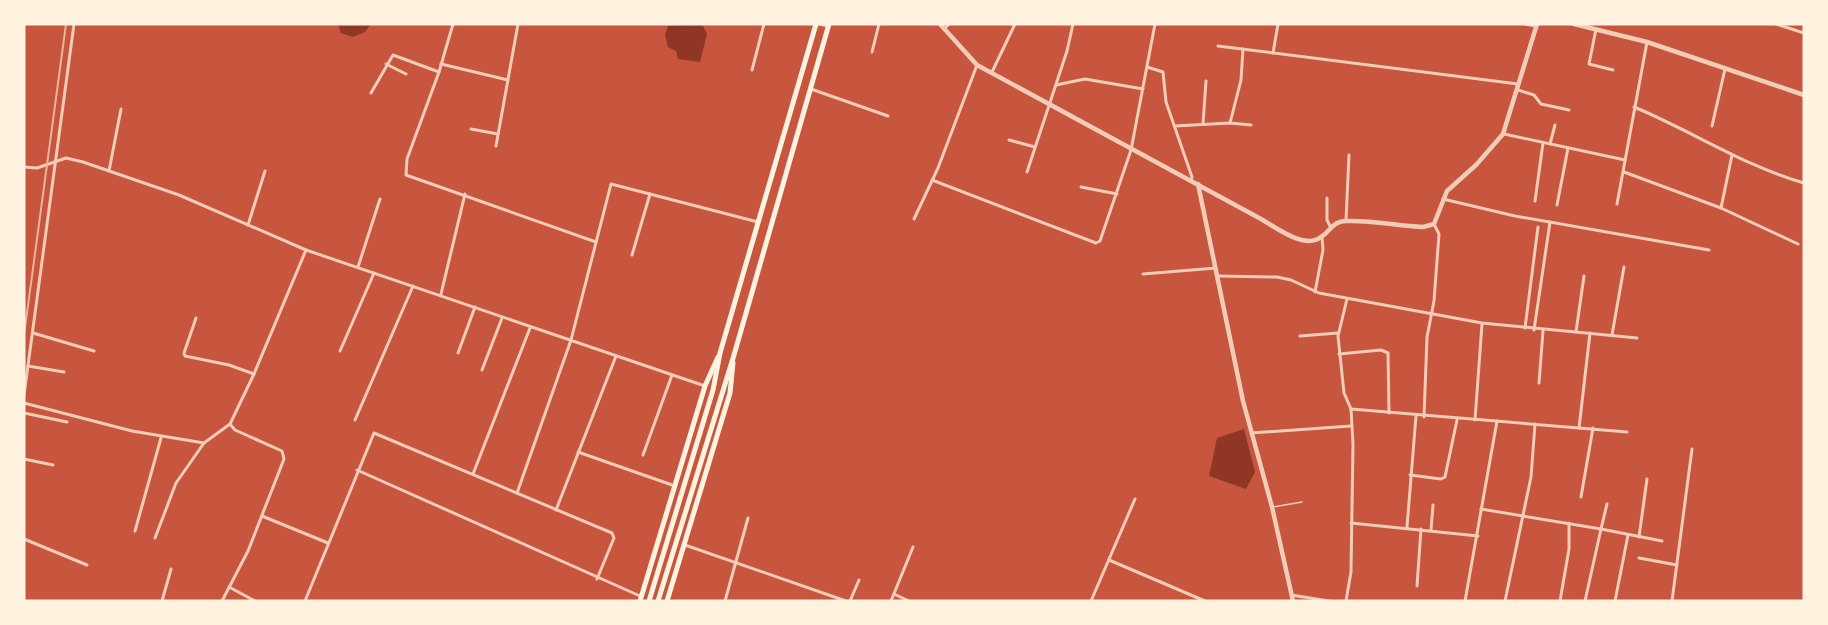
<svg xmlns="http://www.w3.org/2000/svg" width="1828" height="625" font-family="Karla,sans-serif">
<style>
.water{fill:#8f3625}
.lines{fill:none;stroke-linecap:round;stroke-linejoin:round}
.service{stroke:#f1ccb7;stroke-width:1.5}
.minor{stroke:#f1ccb7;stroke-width:3}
.tertiary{stroke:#f1ccb7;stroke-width:4.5}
.primary{stroke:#fff3e0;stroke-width:5}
.trunk{stroke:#fff3e0;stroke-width:5}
.rail{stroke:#e9b49f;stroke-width:2}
</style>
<rect width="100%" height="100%" fill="#c8553d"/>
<g class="water">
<path d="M338,24h33l-6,8 -12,5 -12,-4z"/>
<path d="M702,24l5,10 -7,28 -22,-3 -2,-8 -8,-4 -3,-12 3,-9z"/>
<path d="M1244,429l11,43 -9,17 -37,-13 8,-38z"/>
</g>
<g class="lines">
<path class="service" d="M1273,507l29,-5"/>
<g class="minor">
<path d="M453,24l-14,48 -32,87 -1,16 190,67"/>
<path d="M819,24l9,2"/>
<path d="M1525,24l11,2"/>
<path d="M1776,24l28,9"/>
<path d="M944,29l5,-5"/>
<path d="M1596,29l-7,35 24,6"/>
<path d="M1218,46l300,38"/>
<path d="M872,52l7,-28"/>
<path d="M1273,53l5,-29"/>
<path d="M386,64l20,10"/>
<path d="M441,64l67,16"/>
<path d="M1147,67l16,5 3,30 26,75 -1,3"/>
<path d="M752,70l12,-46"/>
<path d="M992,72l23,-48"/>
<path d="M1056,85l29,-6 58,10"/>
<path d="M811,89l77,27"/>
<path d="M1518,90l16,5 7,9 28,6"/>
<path d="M371,93l22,-38 46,17"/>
<path d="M1634,107c58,24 110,59 170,76"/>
<path d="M1230,123l11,-43 2,-31"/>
<path d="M1203,124l3,-43"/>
<path d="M1175,126l55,-3 21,2"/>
<path d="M1712,126l13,-57"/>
<path d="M471,129l27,5"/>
<path d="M1504,134l121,26"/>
<path d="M1009,140l26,7"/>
<path d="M1550,144l5,-19"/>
<path d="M496,146l22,-122"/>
<path d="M24,167l13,1 29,-10 17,4 96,33 127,55 399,136"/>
<path d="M109,171l12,-62"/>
<path d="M1027,172l40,-121 6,-27"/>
<path d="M1624,172l97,36 77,36"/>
<path d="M932,180l164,63 4,-2 31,-91 24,-126"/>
<path d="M1081,187l36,7"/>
<path d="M1327,198v22l3,6"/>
<path d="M1443,199l72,17 194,34"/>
<path d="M1535,201l8,-58"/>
<path d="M1617,204l30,-162"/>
<path d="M1557,205l11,-57"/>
<path d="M1721,208l11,-53"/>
<path d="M914,219l24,-51 39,-103"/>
<path d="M1346,220l3,-65"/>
<path d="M248,225l17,-54"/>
<path d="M632,255l18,-61"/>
<path d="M358,267l22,-68"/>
<path d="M1143,274l73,-6"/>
<path d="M1218,276l59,1 14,3 28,13 163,30 155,15"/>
<path d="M1315,292l8,-42 -1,-13"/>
<path d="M441,294l24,-100"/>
<path d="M196,318l-12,35 1,3 44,9 25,9"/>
<path d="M1525,328l13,-101"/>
<path d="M1534,330l16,-108"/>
<path d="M1576,332l8,-56"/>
<path d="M33,333l61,18"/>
<path d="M1612,335l12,-68"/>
<path d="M1300,336l38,-3"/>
<path d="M340,351l34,-78"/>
<path d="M458,353l17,-46"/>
<path d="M1339,354l42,-4 7,3 1,60"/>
<path d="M28,366l36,6"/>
<path d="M482,370l20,-52"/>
<path d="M1539,383l4,-52"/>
<path d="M24,395l50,-371"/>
<path d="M24,403l108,28 72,12 26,-19 24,-50 52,-124"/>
<path d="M1351,409l276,23"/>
<path d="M24,413l43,9"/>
<path d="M1424,417l3,-80 7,-36 5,-67 -5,-10"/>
<path d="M355,420l58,-134"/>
<path d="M1475,420l7,-96"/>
<path d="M1579,428l11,-95"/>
<path d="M1251,433l100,-7"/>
<path d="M578,452l97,34"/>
<path d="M643,455l29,-80"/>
<path d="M24,459l29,6"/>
<path d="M357,470l283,126"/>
<path d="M473,474l57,-146"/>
<path d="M1410,475l31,4 4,-2 12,-57"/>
<path d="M517,493l54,-153 40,-156 147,38"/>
<path d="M1581,497l12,-69"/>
<path d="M1607,504l-6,25 61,12"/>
<path d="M1481,509l120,20 -16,72"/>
<path d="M556,510l60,-154"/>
<path d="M262,516l66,27"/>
<path d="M1351,523l127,13"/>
<path d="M1407,527l9,-111"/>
<path d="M1431,530l2,-25"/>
<path d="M135,531l26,-93"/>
<path d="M1639,537l8,-58"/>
<path d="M155,538l21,-55 28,-40"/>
<path d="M24,539l63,26"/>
<path d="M685,545l161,56"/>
<path d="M1639,558l38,7"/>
<path d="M1109,560l96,41"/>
<path d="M1417,586l4,-57"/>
<path d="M229,587l26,14"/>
<path d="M894,594l15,7"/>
<path d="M1291,595l38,6"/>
<path d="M162,601l9,-32"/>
<path d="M222,601l26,-50 36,-92 -2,-8 -47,-21 -5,-6"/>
<path d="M305,601l69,-168 238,100 2,5 -17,41"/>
<path d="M725,601l23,-83"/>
<path d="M850,601l9,-21"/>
<path d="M891,601l22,-54"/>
<path d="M1091,601l44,-102"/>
<path d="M1346,601l5,-29 2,-128 -2,-35 -7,-16 -6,-57 9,-37"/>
<path d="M1465,601l32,-180"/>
<path d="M1505,601l26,-124 4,-53"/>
<path d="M1560,601l9,-52v-26"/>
<path d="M1615,601l13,-66"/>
<path d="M1672,601l20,-152"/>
</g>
<g class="tertiary">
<path d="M940,24l37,41 284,154c14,8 44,31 60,18 11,-7 11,-16 26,-16 25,-1 51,5 76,6l11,-3 13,-33 29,-26 27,-31 34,-110"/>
<path d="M1574,24l73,18 157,53"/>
<path d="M1198,184l45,217 29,106 21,94"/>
</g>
<g class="primary">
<path d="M640,601l65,-215 13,-29"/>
<path d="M667,601l63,-208 3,-30"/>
</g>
<g class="trunk">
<path d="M649,601l64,-211 7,-37 96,-329"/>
<path d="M658,601l76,-246 95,-331"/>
</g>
<path class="rail" d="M24,335l42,-311"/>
</g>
<rect width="1828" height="625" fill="none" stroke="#fff3e0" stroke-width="51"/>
</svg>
